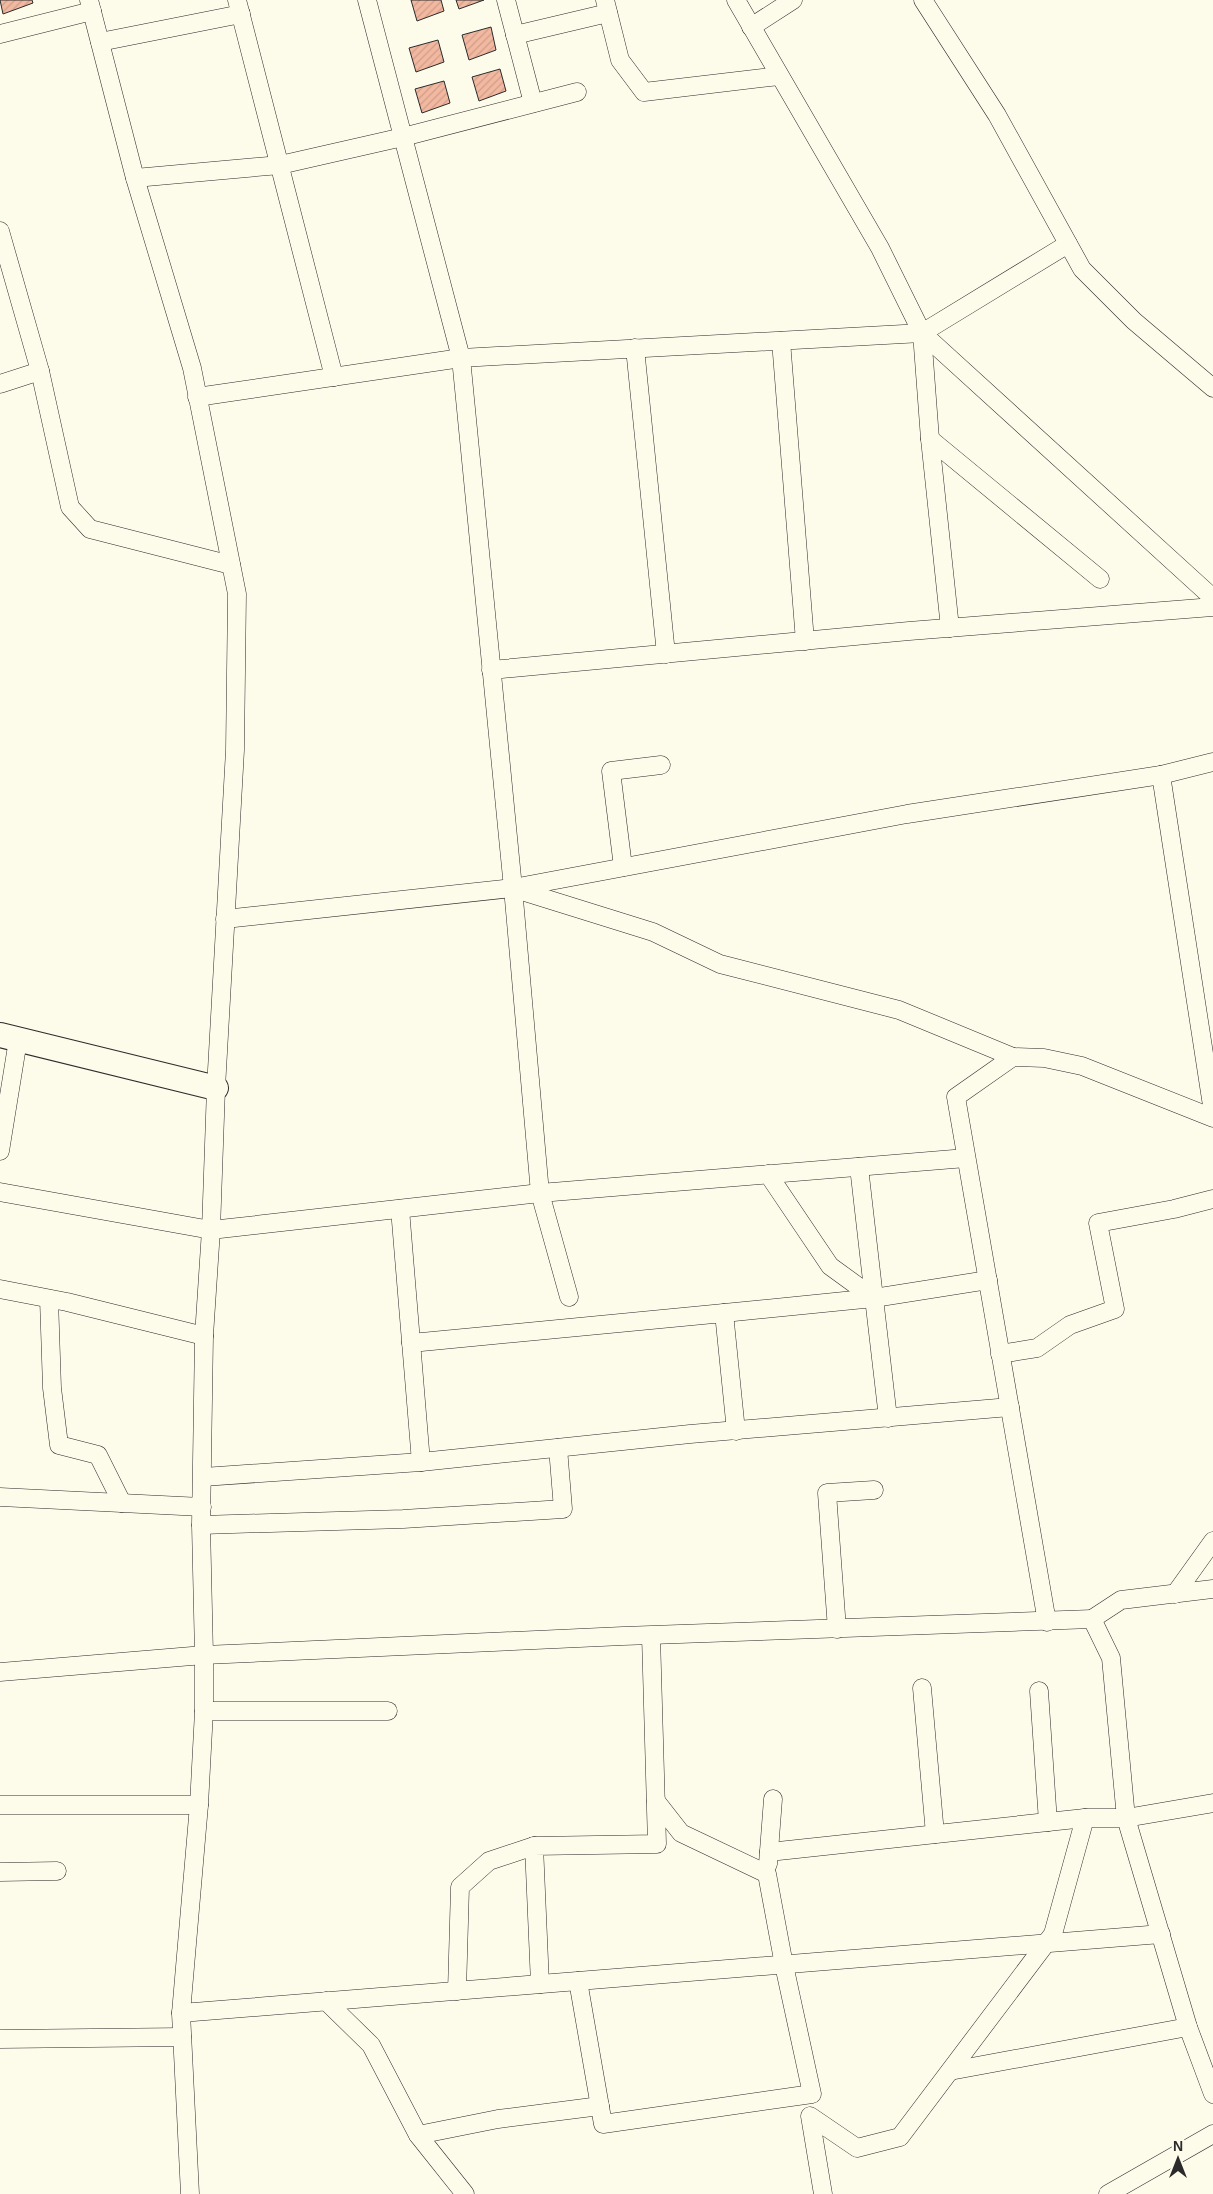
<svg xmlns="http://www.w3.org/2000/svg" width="1213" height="2194" font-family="Helvetica,sans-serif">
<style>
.building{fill:url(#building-hatch);stroke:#2b2b2b}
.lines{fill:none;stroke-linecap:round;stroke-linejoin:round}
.street-casing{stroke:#2b2b2b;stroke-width:19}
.secondary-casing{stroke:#2b2b2b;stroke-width:26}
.street{stroke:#fdfbea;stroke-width:18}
.secondary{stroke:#fdfbea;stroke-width:24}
</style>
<defs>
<pattern id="building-hatch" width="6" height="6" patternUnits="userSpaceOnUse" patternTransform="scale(1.25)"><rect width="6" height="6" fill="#f2b8a0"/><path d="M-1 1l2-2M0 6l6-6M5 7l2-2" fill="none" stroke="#d09e8a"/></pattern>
</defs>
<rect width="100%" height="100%" fill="#fdfbea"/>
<g class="building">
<path d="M0,0h32l1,3 -30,11z"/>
<path d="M411,0h30l3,11 -27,10z"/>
<path d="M456,0h28l-25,9z"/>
<path d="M491,27l5,23 -27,10 -7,-25z"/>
<path d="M438,40l6,22 -28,10 -7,-24z"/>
<path d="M500,69l6,22 -27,10 -7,-24z"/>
<path d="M444,81l6,22 -28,10 -7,-24z"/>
</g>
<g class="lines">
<defs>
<g id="street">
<path d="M89,0l46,178 57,190 45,226 -2,156 -19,338 -5,142 -7,106 -3,189 3,130v56l-5,94 -18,208 9,181"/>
<path d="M237,0l97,377"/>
<path d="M367,0l94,358 52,530 27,305 29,104"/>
<path d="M506,0l27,103"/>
<path d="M605,0l15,60 24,32 135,-16"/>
<path d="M736,0l144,248 42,85 146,-89"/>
<path d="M923,0l74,115 85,154 52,52 79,67"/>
<path d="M751,27l42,-27"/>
<path d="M0,34l92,-23"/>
<path d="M515,35l93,-22"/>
<path d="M100,42l141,-28"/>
<path d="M135,178l145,-13 123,-28 174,-45"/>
<path d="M0,231l40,140 30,136 20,22 141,36"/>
<path d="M922,333l8,106 20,189"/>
<path d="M781,341l24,300"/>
<path d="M635,348l31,306"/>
<path d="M0,384l40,-13"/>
<path d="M197,397l264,-39 461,-25 291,265"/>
<path d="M930,439l170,140"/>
<path d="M491,670l418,-39 304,-24"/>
<path d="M1161,775l52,337"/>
<path d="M623,867l-12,-96 50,-6"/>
<path d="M515,889l138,43 67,32 179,46 114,47"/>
<path d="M225,919l288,-31 394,-74 254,-39 52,-13"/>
<path d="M0,1151l18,-111"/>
<path d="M859,1167l15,131"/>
<path d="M768,1174l62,92 44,32 14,120"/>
<path d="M0,1192l211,38 329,-37 426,-35"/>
<path d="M400,1209l21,253"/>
<path d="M0,1289l67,13 137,34"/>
<path d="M49,1299l3,89 7,57 39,10 24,48"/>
<path d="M724,1313l150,-15 114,-18"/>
<path d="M411,1343l313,-30 12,118"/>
<path d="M1000,1354l37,-6 33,-23 45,-16 -17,-86 76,-14 39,-10"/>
<path d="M203,1477l218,-15 269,-28 320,-27"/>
<path d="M0,1497l202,10"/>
<path d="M201,1525l202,-6 160,-10 -5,-61"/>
<path d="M1175,1594l38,-53"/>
<path d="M1092,1619l29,-19 92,-11"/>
<path d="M1047,1622l-91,-525 57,-40 31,1 38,8 131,52"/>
<path d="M837,1629l-10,-136 47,-3"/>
<path d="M0,1672l204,-17 419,-19 469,-17 19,39 15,160 87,-15"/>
<path d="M922,1688l13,146"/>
<path d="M1039,1691l9,131"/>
<path d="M204,1711h184"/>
<path d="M0,1805h199"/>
<path d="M769,1852l316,-34"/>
<path d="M768,1864l5,-65"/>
<path d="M0,1872l57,-1"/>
<path d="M578,1981l25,143 209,-30 -28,-129 -17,-91 -86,-41 -25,-32"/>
<path d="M540,1984l-6,-138 123,-2 -6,-208"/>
<path d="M457,1991l3,-104 29,-26 45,-15"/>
<path d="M326,2001l45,44 47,90 47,59"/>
<path d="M181,2013l980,-79"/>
<path d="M0,2039l182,-2"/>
<path d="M950,2071l238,-44"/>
<path d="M418,2135l80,-16 102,-13"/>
<path d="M823,2194l-13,-78 47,32 43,-11 153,-203 32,-116h41l62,209 25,67"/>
<path d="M1108,2194l105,-60"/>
</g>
<path id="secondary" d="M0,1035l216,53"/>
</defs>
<use href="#street" class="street-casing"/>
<use href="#secondary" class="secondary-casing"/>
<use href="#street" class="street"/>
<use href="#secondary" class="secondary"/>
</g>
<g transform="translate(1178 2159)" stroke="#fdfbea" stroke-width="4" paint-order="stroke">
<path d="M0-4L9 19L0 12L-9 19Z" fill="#2b2b2b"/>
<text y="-8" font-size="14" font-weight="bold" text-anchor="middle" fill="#2b2b2b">N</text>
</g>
</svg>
